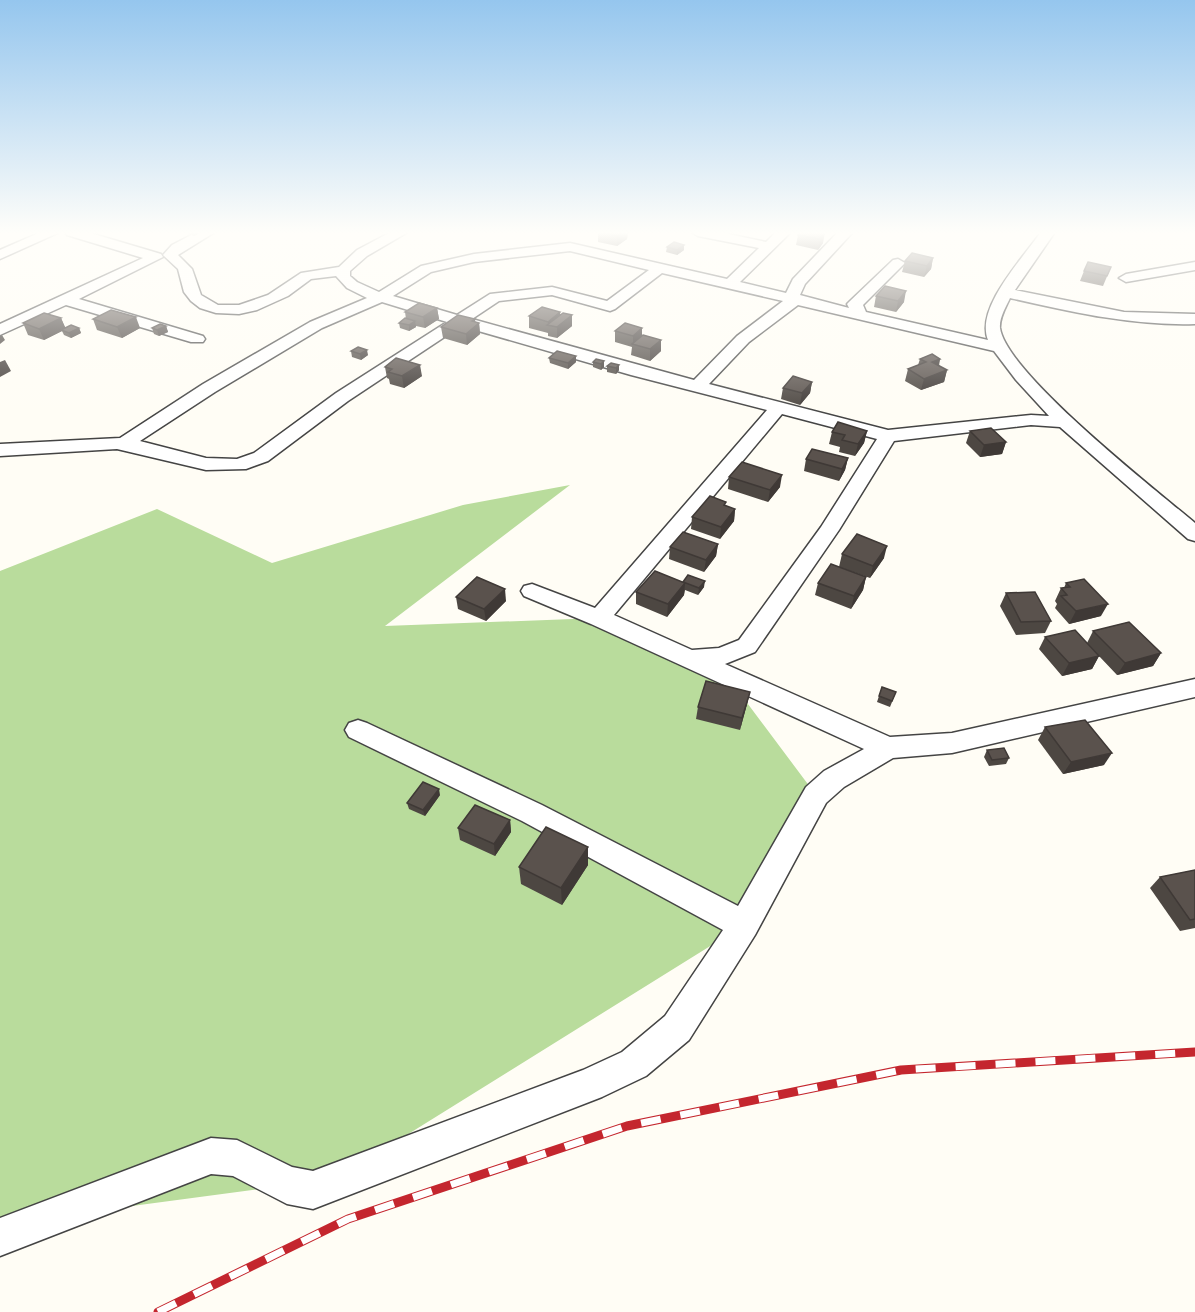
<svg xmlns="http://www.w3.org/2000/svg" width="1195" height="1312" font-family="'PT Serif',serif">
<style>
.forest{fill:#b9dc9c}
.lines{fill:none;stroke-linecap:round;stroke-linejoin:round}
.minor-casing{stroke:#444;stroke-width:3}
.minor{fill:#fff;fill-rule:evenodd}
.rail-casing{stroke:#c4262e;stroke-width:9}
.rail{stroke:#fff;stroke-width:7;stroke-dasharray:20;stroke-linecap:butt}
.wall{fill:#4d4742}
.shaded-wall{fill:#3f3936}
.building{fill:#5a524d;stroke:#3f3936;stroke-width:1.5}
</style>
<rect width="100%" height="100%" fill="#fffdf5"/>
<path class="forest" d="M570,485l-185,141 214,-8 125,54 92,123 -72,130 -408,254 -279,37 -57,17v-662l157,-62 115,54 191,-58z"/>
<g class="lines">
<defs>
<g id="minor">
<path d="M41,232h19l-60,27v-9z"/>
<path d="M65,232h22l74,22 2,3 -84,42 124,37 2,3 -2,3h-12l-125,-37 -66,30v-11l143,-66 -76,-23z"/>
<path d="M197,232h18l-37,23 14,14 9,26 17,10h21l29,-10 33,-22 38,-6 18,-17 34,-18h17l-41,24 -17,15v5l7,6 22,10 42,-26 53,-12 96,-11 157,36 32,-31 -61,-12 -7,-4h28l47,10 10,-10h15l-51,50 46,11 7,-14 45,-47h15l-48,52 -5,11 49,13 -2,-4 3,-3 43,-41 5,-1 7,4 -42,42 3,7 122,28c-13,-32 35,-82 53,-108h14l-40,58 109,22 71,2v10c-63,2 -123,-12 -185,-26 -4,9 -11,20 -10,30 6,45 156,162 195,195v18l-7,-2 -128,-112 -29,-2 -137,16 -55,89 -84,122 -30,12 165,73 62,-4 243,-54v18l-243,56 -59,5 -49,29 -18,16 -71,132 -66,105 -43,36 -44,21 -289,112 -26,-5 -54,-28 -22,-2 -211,82v-38l211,-80 26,2 55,27 21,4 270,-101 39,-18 43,-36 58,-86 -201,-109 -173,-84 -4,-7 4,-7 9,-3 9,3 175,82 196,101 68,-119 18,-16 40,-22 -273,-125 -67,-28 -3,-5 3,-5 8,-2 63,24 172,-198 -136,-35 -170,-49 -113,75 -80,60 -22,8 -40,1 -89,-21 -117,7v-12l120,-6 83,-54 107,-62 57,-24 -20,-10 -11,-12 -25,3 -23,17 -31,14 -18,4 -23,-1 -16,-5 -9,-7 -7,-9 -6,-23 -15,-14 9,-10zM570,251l79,19 -42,31 -55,-14 -62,7 -33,21 -64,-19 38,-24 43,-10zM662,273l121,28 -46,35 -43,44 -222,-61 27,-18 53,-6 58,16 5,-2zM382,302l65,20 -111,71 -82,60 -17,6 -31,-1 -66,-17 75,-49 107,-64zM798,305l196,46 22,29 33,36 -18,-1 -143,15 -179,-46 40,-42zM782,414l95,25 -56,88 -82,113 -20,8 -27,2 -78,-35z"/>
<path d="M1195,262v8l-69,12 -7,-4 7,-4z"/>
</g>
</defs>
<use href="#minor" class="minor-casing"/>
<use href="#minor" class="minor"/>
<defs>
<path id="rail" d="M158,1312l190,-93 279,-93 274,-56 294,-18"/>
</defs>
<use href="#rail" class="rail-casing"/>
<use href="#rail" class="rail"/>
</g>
<g class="wall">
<path d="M183,232h19l-8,4z"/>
<path d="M598,232h30l-1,7 -10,7 -19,-4z"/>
<path d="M822,232l1,11 -5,7 -22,-5 2,-10z"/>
<path d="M684,245v5l-7,5 -11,-3 1,-5z"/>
<path d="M933,258l-2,11 -7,8 -22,-5 3,-11z"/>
<path d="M1111,267l-8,19 -23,-5 4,-10z"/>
<path d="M876,296l28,6 -8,10 -22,-5z"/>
<path d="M437,308l2,11 -14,9 -9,-2v1l-7,4 -9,-3 -1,-5 7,-4 -1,-7z"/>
<path d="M560,312v2l12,1v11l-15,12 -9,-2v-3l-19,-5v-12z"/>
<path d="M61,318l4,10h14l2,5 -10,5 -7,-3 -2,-4 -18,9 -16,-5 -5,-12z"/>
<path d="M93,319l47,9 -18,10 -25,-8z"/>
<path d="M475,319v3l4,1 1,11 -13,11 -24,-7 -2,-11z"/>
<path d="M166,326l2,6 -9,4 -5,-2 -2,-6z"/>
<path d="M642,328v7l19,16 -11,10 -19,-6 1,-8 -17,-5v-11z"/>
<path d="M351,351l17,4 -7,5 -9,-3z"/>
<path d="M576,356v6l-8,7 -18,-6 -1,-5z"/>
<path d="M920,359h20l-1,7 8,4 -3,12 -23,8 -16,-9 3,-12 10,-4z"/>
<path d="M604,361v6l-3,3 -8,-3v-5z"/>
<path d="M611,363l8,7 -3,4 -9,-2v-6z"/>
<path d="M385,367l37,9 -18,12 -14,-4 -1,-5 -2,-1z"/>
<path d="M812,382l-2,11 -10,12 -19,-6 2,-11z"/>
<path d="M867,431l-3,12 -9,13 -16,-4 1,-5 -11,-3 3,-12z"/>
<path d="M970,431l36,11 -4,12 -22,3 -14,-14z"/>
<path d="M848,458l-3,12 -6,11 -35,-10 2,-12z"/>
<path d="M729,477l51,10 -12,15 -40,-13z"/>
<path d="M735,509l-1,12 -14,18 -29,-10 1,-12z"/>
<path d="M718,544l-2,12 -12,16 -35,-13 1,-12z"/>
<path d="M842,554l42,4 -14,20 -31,-11z"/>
<path d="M866,577l-3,13 -12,19 -36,-14 3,-12z"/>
<path d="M683,582l21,5 -6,8 -13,-5 -1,5 -17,22 -31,-13v-12z"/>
<path d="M1066,583l35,33 -32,8 -14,-16 2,-4 -2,-3 6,-13h3z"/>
<path d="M1006,593l45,28 -6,12 -29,2 -16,-29z"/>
<path d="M456,597l50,4 -20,20 -28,-12z"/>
<path d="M1093,631l68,22 -8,13 -36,9 -18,-19 -7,13 -30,7 -23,-27 6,-12 42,6z"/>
<path d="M882,687l14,5 -6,15 -13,-5z"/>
<path d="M750,692l-3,12 -7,26 -44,-11 2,-12z"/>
<path d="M1045,727l59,38 -41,9 -25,-34z"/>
<path d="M987,750l22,8 -3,6 -17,2 -5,-9z"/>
<path d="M440,795l-15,21 -16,-7 -2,-6z"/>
<path d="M510,820l1,12 -16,24 -35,-16 -2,-12z"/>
<path d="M588,847v18l-26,40 -41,-21 -2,-17z"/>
<path d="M1195,870v58l-15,3 -30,-43 10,-11z"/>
</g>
<g class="shaded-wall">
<path d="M192,232h10l-8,4z"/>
<path d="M623,232h5l-1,7 -10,7v-10z"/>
<path d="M825,233l-2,10 -5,7 2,-11z"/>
<path d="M684,245v5l-7,5v-5z"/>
<path d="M933,258l-2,11 -7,8 3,-11z"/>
<path d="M906,291l-2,11 -8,10 2,-11z"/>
<path d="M437,308l2,11 -14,9 -2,-11z"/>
<path d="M560,312l1,11 -13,2v-3z"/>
<path d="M572,315v11l-15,12v-11z"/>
<path d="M136,317l4,11 -18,10 -5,-11z"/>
<path d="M61,318l5,11 -5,1 1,1 -18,9 -5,-11z"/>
<path d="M475,319l1,7 3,-3 1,11 -13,11 -1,-11 6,-13z"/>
<path d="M415,321l1,6 -7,4v-6z"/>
<path d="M166,326l2,6 -9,4 -2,-6z"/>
<path d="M79,328l2,5 -10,5 -2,-5z"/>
<path d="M642,328v11l-9,5v-8z"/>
<path d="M2,335l3,5 -5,4v-8z"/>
<path d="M661,340v11l-11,10v-12z"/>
<path d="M367,350l1,5 -7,5 -1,-6z"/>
<path d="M576,356v6l-8,7v-6z"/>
<path d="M940,359l-3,11 -5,-8z"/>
<path d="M5,360l6,11 -11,6v-15z"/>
<path d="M604,361v6l-3,3v-6z"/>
<path d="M420,365l2,11 -18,12 -2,-12z"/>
<path d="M619,365v5l-3,4v-6z"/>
<path d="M947,370l-3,12 -23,8 3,-11z"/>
<path d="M812,382l-2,11 -10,12 2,-12z"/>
<path d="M867,431l-3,12 -9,13 3,-12z"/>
<path d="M1006,442l-4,12 -22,3 4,-12z"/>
<path d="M848,458l-3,12 -6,11 3,-12z"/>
<path d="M782,475l-2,12 -12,15 2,-12z"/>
<path d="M735,509l-1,12 -14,18 1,-12z"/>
<path d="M718,544l-2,12 -12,16 2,-12z"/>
<path d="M887,546l-3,12 -14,20 3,-12z"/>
<path d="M866,577l-3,13 -12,19 3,-13z"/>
<path d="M705,581l-1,6 -6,8 1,-7z"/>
<path d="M685,583l-1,12 -17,22 1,-13z"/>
<path d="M505,589l1,12 -20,20 -2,-12z"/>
<path d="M1108,604l-7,12 -32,8 7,-13z"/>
<path d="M1161,653l-8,13 -36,9 8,-12z"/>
<path d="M1099,656l-7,13 -30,7 7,-13z"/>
<path d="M750,692l-3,12 -7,26 2,-12z"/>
<path d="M1112,753l-8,12 -41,9 8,-12z"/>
<path d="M439,789l1,6 -15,21 -2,-6z"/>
<path d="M510,820l1,12 -16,24 -1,-12z"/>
<path d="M588,847v18l-26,40 -1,-17z"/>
</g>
<g class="building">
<path d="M601,232h22l-6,4z"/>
<path d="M800,232h22l3,1 -5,6 -22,-4z"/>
<path d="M674,242l10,3 -7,5 -10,-3z"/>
<path d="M912,253l21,5 -6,8 -22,-5z"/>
<path d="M1088,262l23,5 -4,9 -23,-5z"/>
<path d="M885,286l21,5 -8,10 -22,-5z"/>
<path d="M419,303l18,5 -14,9 -18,-5z"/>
<path d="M542,307l18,5 -12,10 -19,-6z"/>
<path d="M111,310l25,7 -19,10 -24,-8z"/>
<path d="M44,313l17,5 -22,11 -16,-6z"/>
<path d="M563,313l9,2 -15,12 -10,-2z"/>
<path d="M458,315l17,4 -3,2 7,2 -13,11 -25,-7z"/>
<path d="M405,318l10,3 -6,4 -10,-2z"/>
<path d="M625,323l17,5 -9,8 -18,-5z"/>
<path d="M160,324l6,2 -9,4 -5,-2z"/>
<path d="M71,325l8,3 -10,5 -8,-3z"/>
<path d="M643,335l18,5 -11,9 -18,-5z"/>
<path d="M358,347l9,3 -7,4 -9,-3z"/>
<path d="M557,351l19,5 -8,7 -19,-5z"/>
<path d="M932,354l8,5 -8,3 15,8 -23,9 -16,-10 18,-7 -6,-3z"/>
<path d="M396,358l24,7 -18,11 -14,-4 4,-3 -7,-2z"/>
<path d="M596,359l8,2 -3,3 -8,-2z"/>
<path d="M611,363l8,2 -3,3 -9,-2z"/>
<path d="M793,376l19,6 -10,11 -19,-5z"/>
<path d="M838,422l29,9 -9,13 -16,-4 3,-5 -13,-3z"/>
<path d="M991,428l15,14 -22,3 -14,-14z"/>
<path d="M812,449l36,9 -6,11 -36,-10z"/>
<path d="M742,462l40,13 -12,15 -41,-13z"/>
<path d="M710,496l16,6 -2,3 11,4 -14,18 -29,-10z"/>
<path d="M683,532l35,12 -12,16 -36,-13z"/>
<path d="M857,534l30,12 -14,20 -31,-12z"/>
<path d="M831,564l35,13 -12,19 -36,-13z"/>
<path d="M655,571l30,12 -17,21 -32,-12z"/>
<path d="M688,575l17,6 -6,7 -16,-6z"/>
<path d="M477,577l28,12 -21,20 -28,-12z"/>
<path d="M1084,579l24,25 -32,7 -15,-15 6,-1 -6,-7 9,-1 -4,-4z"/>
<path d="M1035,592l16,29 -30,1 -15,-29z"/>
<path d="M1129,622l32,31 -36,10 -32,-32z"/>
<path d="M1075,630l24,26 -30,7 -24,-26z"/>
<path d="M706,681l44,11 -8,26 -44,-11z"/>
<path d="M882,687l14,5 -4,9 -13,-5z"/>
<path d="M1085,720l27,33 -41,9 -26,-35z"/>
<path d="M1004,748l5,10 -17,2 -5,-10z"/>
<path d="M423,782l16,7 -16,21 -16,-7z"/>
<path d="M475,805l35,15 -16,24 -36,-16z"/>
<path d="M546,827l42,20 -27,41 -42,-21z"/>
<path d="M1195,870v49l-5,1 -30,-43z"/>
</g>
<linearGradient id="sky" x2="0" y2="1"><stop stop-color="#95c6ee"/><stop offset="0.56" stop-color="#fffefa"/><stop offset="1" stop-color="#fffefa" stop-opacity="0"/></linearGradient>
<rect width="1195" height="416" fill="url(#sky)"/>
</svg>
